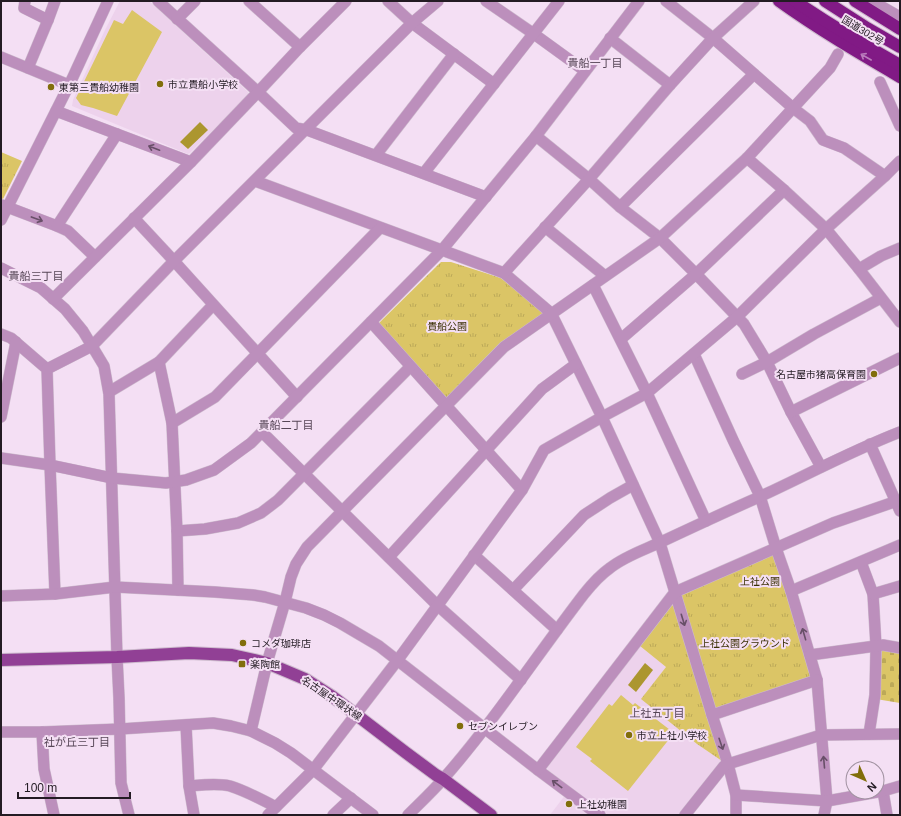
<svg xmlns="http://www.w3.org/2000/svg" width="901" height="816" font-family="Arial,'Noto Sans JP',sans-serif">
<style>
.built{fill:#edd2ec}
.cemetery{fill:url(#cemetery-stones)}
.park{fill:url(#park-tufts)}
.pitch{fill:#dbc566}
.water{fill:#ac962f}
.lines{fill:none;stroke-linecap:round;stroke-linejoin:round}
.minor-casing{stroke:#cebcce;stroke-width:12}
.major-casing{stroke:#cebcce;stroke-width:14}
.highway-casing{stroke:#cebcce;stroke-width:14}
.minor{stroke:#bc8fbc;stroke-width:11}
.major{stroke:#914095;stroke-width:12}
.highway{stroke:#811a85;stroke-width:12}
.oneway{stroke:#ba7cbc}
.oneway2{stroke:#684f68}
.poi-dot{fill:#816e0b;stroke:#f4dff4;stroke-width:1.5}
.labels{text-anchor:middle;stroke-width:4;stroke-linejoin:round;paint-order:stroke}
.street-label{font-size:10px;fill:#231b23;stroke:#f4dff4}
.poi-label{font-size:10px;fill:#231b23;stroke:#f4dff4;text-anchor:start}
.park-label{font-size:10px;fill:#3b3105;stroke:#f4dff4}
.neighbourhood-label{font-size:11px;fill:#574657;stroke:#f4dff4}
</style>
<defs>
<pattern id="cemetery-stones" width="16" height="16" patternUnits="userSpaceOnUse"><rect width="16" height="16" fill="#dbc566"/><path d="M2 7V4a2 2 0 0 1 4 0v3zM10 15v-3a2 2 0 0 1 4 0v3z" fill="#bca958"/></pattern>
<pattern id="park-tufts" width="24" height="20" patternUnits="userSpaceOnUse"><rect width="24" height="20" fill="#dbc566"/><path d="M3 7l-1-3M5 7V3M7 7l1-3M15 17l-1-3M17 17v-4M19 17l1-3" fill="none" stroke="#bca958"/></pattern>
</defs>
<rect width="100%" height="100%" fill="#f4dff4"/>
<g class="built">
<path d="M120,1h29l99,91v3l-58,58 -2,1 -116,-48 1,-6 32,-70z"/>
<path d="M640,646l26,21 -24,32 55,45 25,17 -41,54h-72l-6,-3 -55,-42 -1,-2z"/>
<path d="M566,794l28,21h-44z"/>
</g>
<path class="cemetery" d="M882,650l18,3v50l-24,-4z"/>
<g class="park">
<path d="M1,152l21,9 -19,38 -2,-1z"/>
<path d="M441,262h10l50,16 43,35 -98,86 -68,-75z"/>
<path d="M770,554l4,2 38,119 -2,4 -92,30 -4,-2 -34,-108 3,-6z"/>
<path d="M671,605l4,1 47,155 -25,-17 -56,-45 25,-32 -26,-21z"/>
</g>
<g class="pitch">
<path d="M132,10l30,22 -45,84 -24,-8 -12,-3 -5,-7 38,-78 9,4z"/>
<path d="M621,695l12,10 2,-2 39,30 -46,58 -38,-30 2,-2 -16,-12 33,-43 3,2z"/>
</g>
<g class="water">
<path d="M200,122l8,8 -20,19 -8,-7z"/>
<path d="M645,663l8,7 -17,22 -8,-7z"/>
</g>
<g class="lines">
<defs>
<g id="minor">
<path d="M25,1l-1,7 24,12"/>
<path d="M158,1l100,91 38,36 11,2 179,67"/>
<path d="M249,1l51,46"/>
<path d="M388,1l24,22 82,61"/>
<path d="M486,1l48,33 51,37"/>
<path d="M666,1l47,37 80,70 17,13 13,19 21,8 41,28"/>
<path d="M872,1l28,16"/>
<path d="M177,19l18,-18"/>
<path d="M610,38l60,47"/>
<path d="M1,57l68,28"/>
<path d="M28,68l20,-48 7,-19"/>
<path d="M880,82l20,44"/>
<path d="M56,111l135,51"/>
<path d="M536,136l53,43 31,28 40,31 36,36 48,50 23,38 24,50 30,55"/>
<path d="M376,155l78,-101"/>
<path d="M747,158l37,32 42,39 33,40 41,53"/>
<path d="M424,173l135,-172"/>
<path d="M255,181l249,92 47,40 51,104 58,126 52,172 16,49 8,31v20"/>
<path d="M2,205l55,21 11,5 27,26"/>
<path d="M620,207l134,-133"/>
<path d="M134,218l40,43 123,136"/>
<path d="M1,220l71,-141 36,-78"/>
<path d="M57,226l60,-92"/>
<path d="M545,227l60,49"/>
<path d="M1,268l40,20 24,21 18,22 21,35 5,28 8,263 2,41 2,85 8,32"/>
<path d="M859,269l22,-13 19,-8"/>
<path d="M504,273l85,-94 81,-94 43,-47 41,-37"/>
<path d="M593,285l54,108 59,128"/>
<path d="M53,299l138,-137 67,-70 42,-45 46,-46"/>
<path d="M371,322l151,168"/>
<path d="M1,334l10,4 36,31 3,96 5,129"/>
<path d="M621,339l75,-65 88,-84"/>
<path d="M694,354l39,86 27,56 16,52 15,43 26,89 10,121 -3,14"/>
<path d="M159,362l13,61 5,108 1,59"/>
<path d="M47,369l45,-23 82,-85 238,-238 26,-22"/>
<path d="M742,374l25,-12 47,-28 67,-36"/>
<path d="M109,392l50,-30 54,-57"/>
<path d="M791,412l109,-54"/>
<path d="M1,417l15,-75"/>
<path d="M172,423l43,-26 165,-169"/>
<path d="M262,432l175,173 84,75"/>
<path d="M870,444l30,67"/>
<path d="M1,458l49,7 62,13 54,5 20,-3 28,-10 37,-27 191,-193 94,-114 103,-135"/>
<path d="M177,531l28,-2 33,-6 23,-10 17,-13 132,-133"/>
<path d="M474,555l83,75"/>
<path d="M389,557l153,-168 34,-25"/>
<path d="M861,562l12,32 3,52 -1,49 -6,39"/>
<path d="M513,590l71,-75 26,-17 23,-13"/>
<path d="M791,591l109,-46"/>
<path d="M873,594l27,-8"/>
<path d="M1,596l54,-2 60,-7 100,5 38,3 12,2 41,11 18,7 16,8 39,23 159,124 51,38 11,7"/>
<path d="M810,655l73,-10 17,3"/>
<path d="M712,715l105,-35"/>
<path d="M186,725l3,61 5,29"/>
<path d="M251,731l16,-68 18,-61 6,-25 5,-13 11,-17 197,-200 156,-109 87,-80 83,-90 8,-14"/>
<path d="M1,732h41l78,-3 93,-6 18,3 20,5 24,12 16,10 82,62"/>
<path d="M42,732l2,37 10,46"/>
<path d="M538,770l137,-178 158,-69 67,-23"/>
<path d="M189,786c13,-1 28,-3 41,0 16,5 31,13 46,21"/>
<path d="M883,791l4,24"/>
<path d="M736,795l91,6 56,-10 17,-5"/>
<path d="M268,815l45,-45 84,-109 125,-171 22,-40 58,-33 45,-24 90,-76 89,-88 59,-53 15,-15"/>
<path d="M333,815l18,-17"/>
<path d="M408,815c12,-12 25,-24 36,-37 51,-58 93,-123 140,-184 8,-10 16,-19 26,-26 15,-12 34,-18 51,-26 32,-15 64,-30 96,-44 48,-22 94,-47 143,-66"/>
<path d="M685,815l39,-49 4,-2 93,-29 79,-1"/>
</g>
<path id="major" d="M1,660l116,-3 72,-4 43,2 35,8 38,16 28,18 72,55 31,23 7,4 48,36"/>
<g id="highway">
<path d="M779,1c39,28 80,52 121,76"/>
<path d="M795,1c34,23 69,44 105,64"/>
<path d="M825,1l42,27 33,19"/>
<path d="M855,1l45,28"/>
</g>
</defs>
<use href="#minor" class="minor-casing"/>
<use href="#major" class="major-casing"/>
<use href="#highway" class="highway-casing"/>
<use href="#minor" class="minor"/>
<use href="#major" class="major"/>
<use href="#highway" class="highway"/>
</g>
<defs><path id="oneway-shaft" d="M-6 0H5M1.5-3L5.5 0L1.5 3" fill="none" stroke-width="1.6" stroke-linecap="round" stroke-linejoin="round"/></defs>
<use class="oneway" href="#oneway-shaft" transform="translate(866 57) rotate(-150)"/>
<g class="oneway2">
<use href="#oneway-shaft" transform="translate(154 148) rotate(-159)"/>
<use href="#oneway-shaft" transform="translate(37 219) rotate(20)"/>
<use href="#oneway-shaft" transform="translate(683 620) rotate(73)"/>
<use href="#oneway-shaft" transform="translate(804 634) rotate(-106)"/>
<use href="#oneway-shaft" transform="translate(721 744) rotate(71)"/>
<use href="#oneway-shaft" transform="translate(824 762) rotate(-95)"/>
<use href="#oneway-shaft" transform="translate(557 784) rotate(-143)"/>
</g>
<g class="poi-dot">
<circle cx="160" cy="84" r="4"/>
<circle cx="51" cy="87" r="4"/>
<circle cx="874" cy="374" r="4"/>
<circle cx="243" cy="643" r="4"/>
<rect x="238" y="660" width="8" height="8" rx="2"/>
<circle cx="460" cy="726" r="4"/>
<circle cx="629" cy="735" r="4"/>
<circle cx="569" cy="804" r="4"/>
</g>
<g class="labels">
<g class="street-label">
<text transform="translate(863 30) rotate(31)" y="4">国道302号</text>
<text transform="translate(332 698) rotate(34)" y="4">名古屋中環状線</text>
</g>
<g class="poi-label">
<text x="168" y="88">市立貴船小学校</text>
<text x="59" y="91">東第三貴船幼稚園</text>
<text x="866" y="378" text-anchor="end">名古屋市猪高保育園</text>
<text x="251" y="647">コメダ珈琲店</text>
<text x="250" y="668">楽陶館</text>
<text x="468" y="730">セブンイレブン</text>
<text x="637" y="739">市立上社小学校</text>
<text x="577" y="808">上社幼稚園</text>
</g>
<g class="park-label">
<text x="447" y="330">貴船公園</text>
<text x="760" y="585">上社公園</text>
<text x="745" y="647">上社公園グラウンド</text>
</g>
<g class="neighbourhood-label">
<text x="595" y="67">貴船一丁目</text>
<text x="36" y="280">貴船三丁目</text>
<text x="286" y="429">貴船二丁目</text>
<text x="657" y="717">上社五丁目</text>
<text x="77" y="746">社が丘三丁目</text>
</g>
</g>
<rect width="901" height="816" fill="none" stroke="#231b23" stroke-width="4"/>
<g transform="translate(865 780) rotate(135)"><circle r="19" fill="#f4dff4" stroke="#a091a0"/>
<path d="M0-3L7 15L0 10L-7 15Z" fill="#816e0b"/>
<text y="-6" font-size="11" font-weight="bold" text-anchor="middle" fill="#231b23">N</text>
</g>
<path d="M18 792v6h112v-6" fill="none" stroke="#231b23" stroke-width="2"/>
<text x="24" y="792" font-size="12" fill="#231b23" stroke="#f4dff4" stroke-width="3" paint-order="stroke">100 m</text>
</svg>
